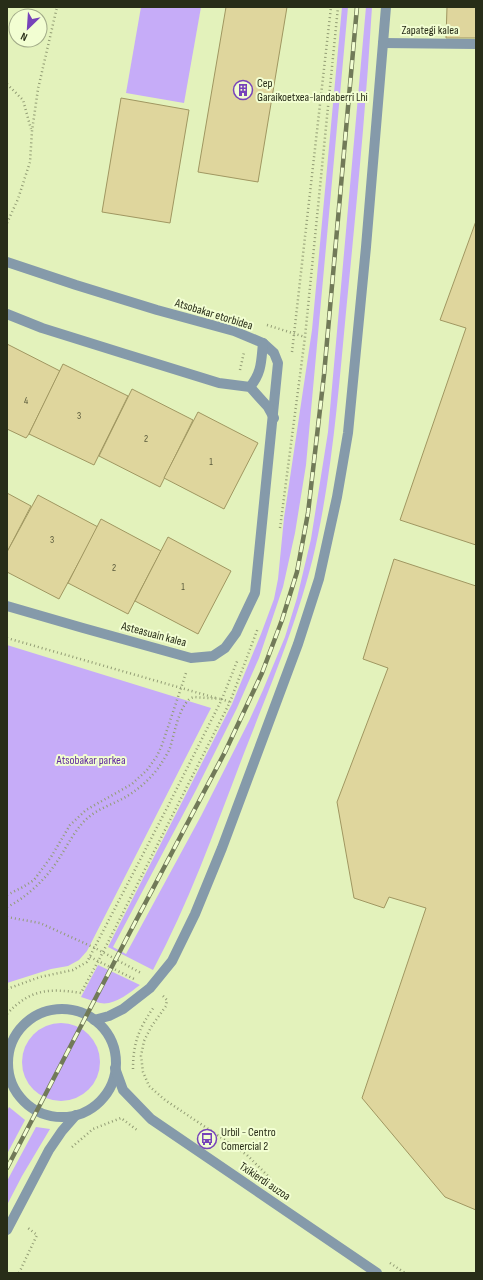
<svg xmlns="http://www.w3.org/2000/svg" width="483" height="1280" font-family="'Sofia Sans Condensed',sans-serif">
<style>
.green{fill:#c6acf8}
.building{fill:#dfd69d;stroke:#a09761}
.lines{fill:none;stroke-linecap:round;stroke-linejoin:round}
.path{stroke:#929c74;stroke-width:2.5;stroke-dasharray:1 3;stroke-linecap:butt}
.minor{stroke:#859aaa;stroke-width:10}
.rail-casing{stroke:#717a58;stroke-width:4.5}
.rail{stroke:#f2fed2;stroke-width:3;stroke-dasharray:9;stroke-linecap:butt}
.labels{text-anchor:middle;stroke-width:4;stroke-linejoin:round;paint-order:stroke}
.number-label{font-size:10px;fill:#565739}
.street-label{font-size:12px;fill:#282d18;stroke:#f2fed2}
.poi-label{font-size:12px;fill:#282d18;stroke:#f2fed2;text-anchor:start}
.park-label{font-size:12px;fill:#5f2a9d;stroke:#f2fed2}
</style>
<rect width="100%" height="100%" fill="#e3f2bb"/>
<g class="green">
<path d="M141,7h60l-17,96 -58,-10z"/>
<path d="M342,7h6l-42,458 -11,68 -12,54 -24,71 -22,50 -41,82 -83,157 13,7 75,-138 48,-95 14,-31 22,-53 12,-39 14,-59 17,-107 38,-425h6c-6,102 -16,203 -26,305 -7,74 -13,150 -28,223 -15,74 -45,144 -72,213 -29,75 -55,151 -93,222l-45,-23 124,-243 29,-70 13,-35 4,-20 6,-61 28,-188z"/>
<path d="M7,645l204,63 -124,243 -8,9 -11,6 -17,3 -44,14z"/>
<path d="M98,965l42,20c-11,8 -26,21 -40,18 -7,-2 -13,-4 -19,-6z"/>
<circle cx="61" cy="1062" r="39"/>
<path d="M9,1107l16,13 -18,34v-43z"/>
<path d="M36,1127l14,2 -28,47 -15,29v-24z"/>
</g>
<g class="building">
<path d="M226,7h61l-29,175 -60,-10z"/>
<path d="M447,7h29v31h-30z"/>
<path d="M121,98l68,12 -19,113 -68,-11z"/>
<path d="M476,221v324l-76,-25 66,-192 -26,-8z"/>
<path d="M7,344l53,27 -31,63 -3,4 -19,-9z"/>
<path d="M63,364l65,32 -34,69 -65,-31z"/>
<path d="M132,389l61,31 -33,67 -61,-31z"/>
<path d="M198,412l60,31 -34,66 -60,-31z"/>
<path d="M7,493l24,13 -24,46z"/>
<path d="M38,495l60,32 -39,72 -52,-27v-20z"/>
<path d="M101,519l60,32 -33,63 -60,-31z"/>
<path d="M168,537l63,34 -33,63 -63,-33z"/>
<path d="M394,559l82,27v624l-31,-13 -83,-99 64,-190 -37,-11 -5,11 -30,-10 -17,-96 51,-134 -25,-9z"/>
</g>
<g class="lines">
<g class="path">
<path d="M7,84l16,16 8,29"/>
<path d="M7,223l11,-24 12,-37 2,-31 6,-42 19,-82"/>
<path d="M267,325l38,12"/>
<path d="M292,352l39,-345"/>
<path d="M240,370l4,-18"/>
<path d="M280,528l25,-191 33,-330"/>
<path d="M7,638l209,60"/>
<path d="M221,699l9,3"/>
<path d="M7,895l16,-8 11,-7 17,-23 19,-32 16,-15 46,-26 15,-14 10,-14 5,-11 24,-72"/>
<path d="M7,907c19,-9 40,-29 51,-47 10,-15 18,-33 32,-44 9,-7 20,-11 30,-16 16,-8 31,-21 41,-36 3,-5 7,-11 9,-16 4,-13 10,-48 24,-51l28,2"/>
<path d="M7,917l33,6 55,25 46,25"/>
<path d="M90,957l44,22"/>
<path d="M7,989l33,-12 33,-7 14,-8 81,-156 54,-107 16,-40"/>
<path d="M163,996l4,4 -1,6 -15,21 -7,14 -3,15 2,16 6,14 16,14 82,55 23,23"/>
<path d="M7,1014c23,-25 42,-26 74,-21l22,-41 127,-250 28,-74"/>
<path d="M133,1069c0,-26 6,-41 21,-62"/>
<path d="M72,1147l21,-18 28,-11 16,12"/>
<path d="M390,1263l15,10"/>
<path d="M19,1273l18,-38 -9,-7 1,-2"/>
</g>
<g class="minor">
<path d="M383,43l93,1"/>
<path d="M7,262l69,23 81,25 77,21 29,12 11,10 4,10 -23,230 -19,40 -11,15 -12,8 -22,2 -108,-30 -76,-22"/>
<path d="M7,314l35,14 80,25 97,30 31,4 18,20 6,11"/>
<path d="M250,387c12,-15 11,-25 13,-44"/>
<circle cx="62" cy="1063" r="54"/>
<path d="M94,1020l15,-4 14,-7 27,-21 22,-27 23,-47 27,-66 76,-204 21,-65 18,-82 11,-64 18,-186 20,-240"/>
<path d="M115,1068l8,22 28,29 226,154"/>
<path d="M7,1230l42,-80 13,-19 14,-16"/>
</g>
<defs>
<path id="rail" d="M7,1168l123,-236 95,-180 37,-79 20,-53 15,-48 11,-59 16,-138 33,-368"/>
</defs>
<use href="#rail" class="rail-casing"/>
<use href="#rail" class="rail"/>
</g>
<defs>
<symbol id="building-ring" viewBox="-11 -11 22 22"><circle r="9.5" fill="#f2fed2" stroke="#7743ba" stroke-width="1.5"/><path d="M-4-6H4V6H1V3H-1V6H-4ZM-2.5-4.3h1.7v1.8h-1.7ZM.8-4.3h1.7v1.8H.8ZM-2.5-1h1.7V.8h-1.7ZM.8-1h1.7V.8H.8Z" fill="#7743ba"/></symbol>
<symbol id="bus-ring" viewBox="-11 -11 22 22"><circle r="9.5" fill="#f2fed2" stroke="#7743ba" stroke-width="1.5"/><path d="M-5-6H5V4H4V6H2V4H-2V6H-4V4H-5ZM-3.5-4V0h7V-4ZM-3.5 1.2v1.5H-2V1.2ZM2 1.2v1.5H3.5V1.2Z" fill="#7743ba"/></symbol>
</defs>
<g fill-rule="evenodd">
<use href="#building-ring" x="232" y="79" width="22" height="22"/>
<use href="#bus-ring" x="196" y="1128" width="22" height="22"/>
</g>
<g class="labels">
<g class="number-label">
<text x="26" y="404">4</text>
<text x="79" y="419">3</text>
<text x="146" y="442">2</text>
<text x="211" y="465">1</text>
<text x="52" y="543">3</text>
<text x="114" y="571">2</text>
<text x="183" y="590">1</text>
</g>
<g class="street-label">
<text x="430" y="34">Zapategi kalea</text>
<text transform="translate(214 314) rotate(17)" y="4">Atsobakar etorbidea</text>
<text transform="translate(154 634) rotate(15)" y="4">Asteasuain kalea</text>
<text transform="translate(265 1181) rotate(34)" y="4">Txikierdi auzoa</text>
</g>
<g class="poi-label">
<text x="257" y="87">Cep<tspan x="257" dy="14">Garaikoetxea-landaberri Lhi</tspan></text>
<text x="221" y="1136">Urbil - Centro<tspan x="221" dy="14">Comercial 2</tspan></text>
</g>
<g class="park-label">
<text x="91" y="764">Atsobakar parkea</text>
</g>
</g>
<rect width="483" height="1280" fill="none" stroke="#282d18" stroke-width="16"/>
<g transform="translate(28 28) rotate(205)"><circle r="19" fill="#f2fed2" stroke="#a1aa88"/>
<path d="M0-3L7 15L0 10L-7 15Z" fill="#7743ba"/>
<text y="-6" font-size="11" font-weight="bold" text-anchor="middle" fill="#282d18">N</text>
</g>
</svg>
